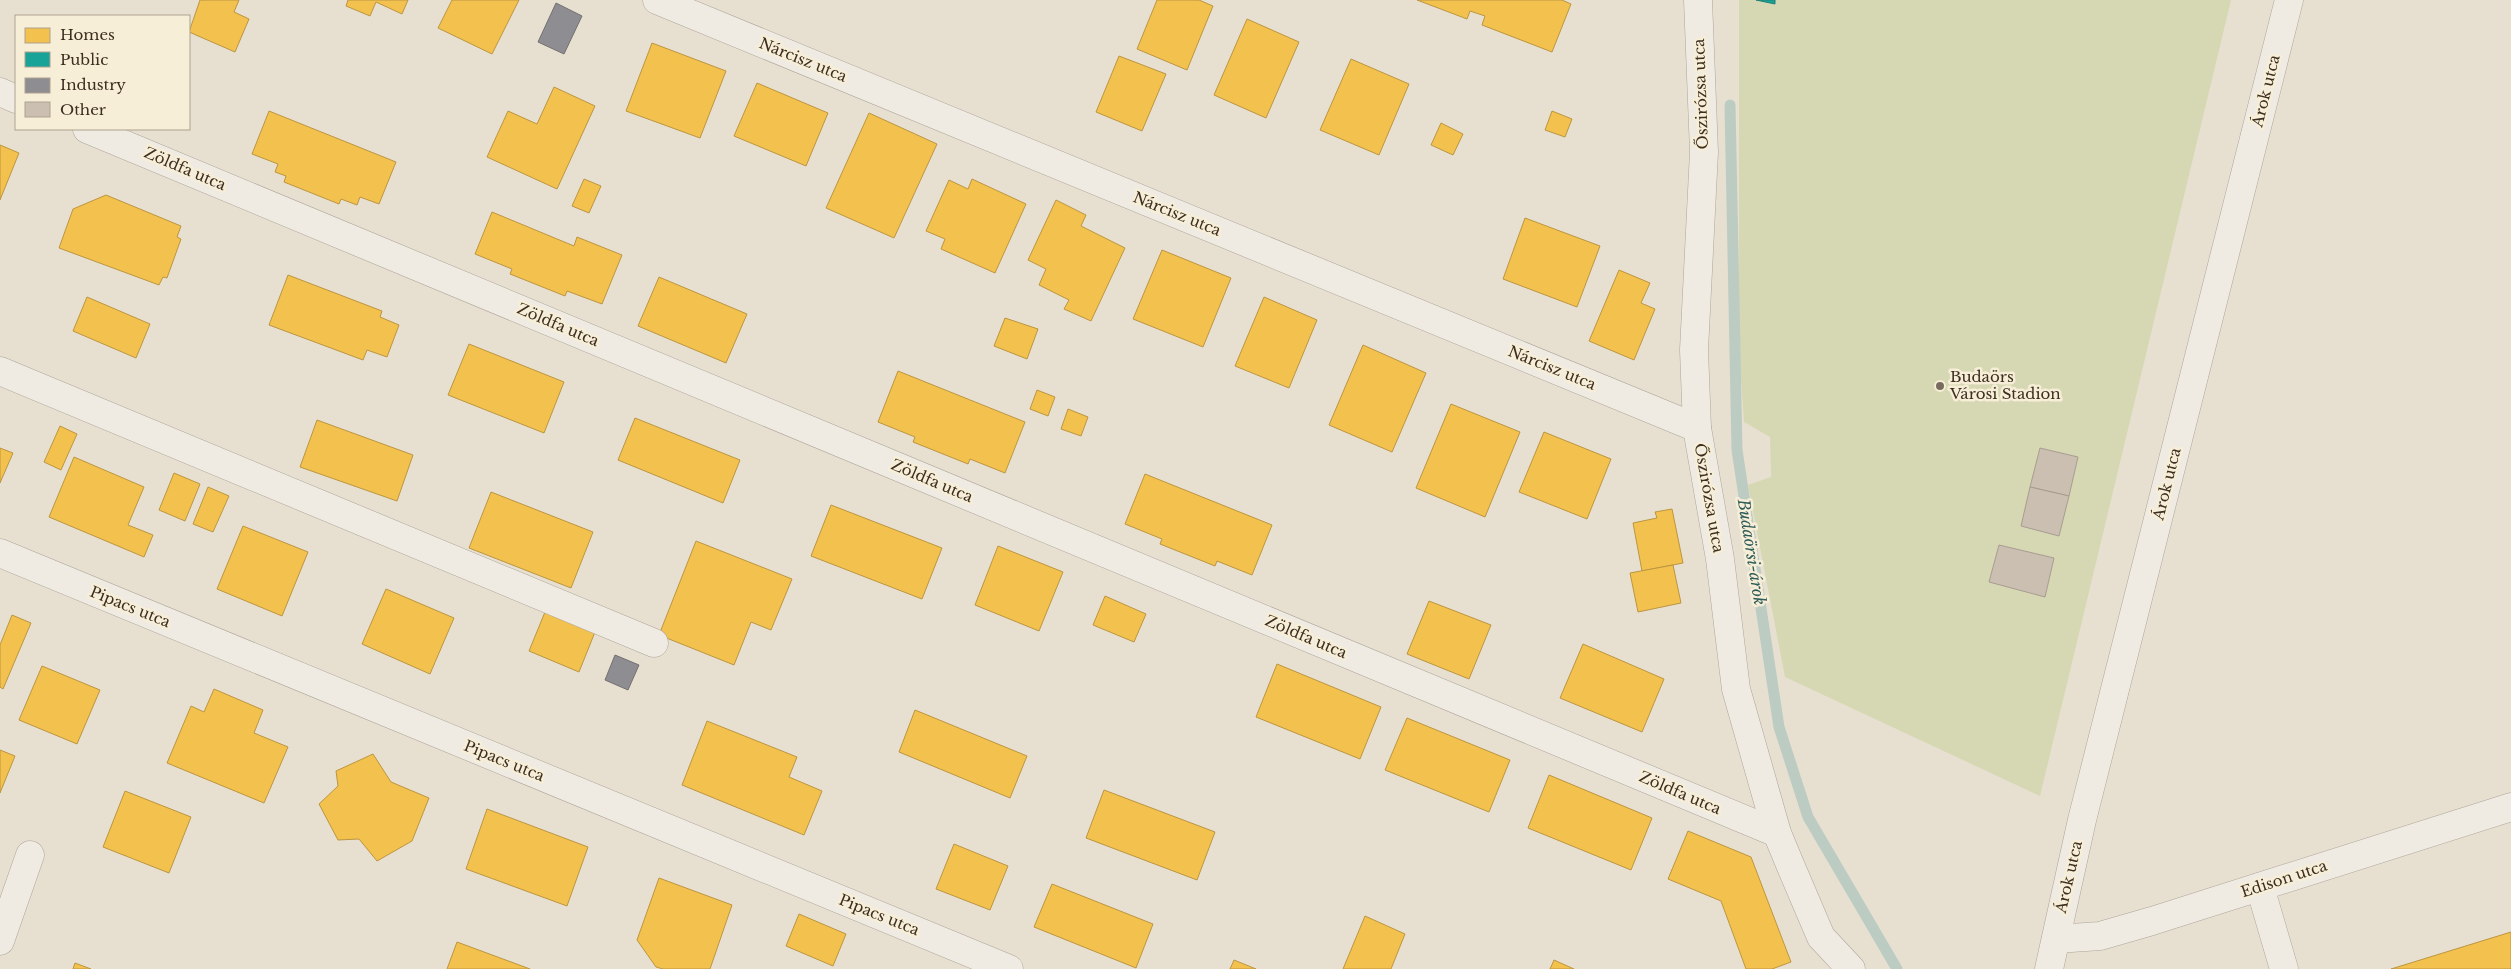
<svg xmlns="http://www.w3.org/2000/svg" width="2511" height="969" font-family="'Libre Baskerville',serif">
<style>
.green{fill:#d6d7b3}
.homes{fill:#f2c14e;stroke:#bc9540}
.public{fill:#17a398;stroke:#228074}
.industry{fill:#8d8d92;stroke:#757070}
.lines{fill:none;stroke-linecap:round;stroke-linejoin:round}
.stream{stroke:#bcccc2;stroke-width:11}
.building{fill:#cbbfb2;stroke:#a89c90}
.minor-casing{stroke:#ada599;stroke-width:29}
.minor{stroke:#efebe3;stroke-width:28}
.poi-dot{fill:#786c5e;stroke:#f7eed8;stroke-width:2}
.labels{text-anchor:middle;stroke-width:5;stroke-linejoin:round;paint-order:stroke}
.street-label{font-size:15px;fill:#3d2e20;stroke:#f7eed8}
.poi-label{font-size:15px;fill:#3d2e20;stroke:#f7eed8;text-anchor:start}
.water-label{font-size:16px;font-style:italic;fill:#2f5d5a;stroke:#f7eed8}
</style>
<rect width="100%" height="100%" fill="#e7e0d1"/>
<path class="green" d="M1739,0h492l-191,796 -255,-119 -37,-192 23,-8 -1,-40 -26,-15 -5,-72z"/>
<g class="homes">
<path d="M200,0h39l-5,12 15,7 -14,33 -46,-20z"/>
<path d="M348,0h60l-6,14 -26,-12 -6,14 -24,-10z"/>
<path d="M452,0h67l-27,54 -54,-26z"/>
<path d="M1157,0h42l14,6 -26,64 -50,-21z"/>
<path d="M1417,0h145l9,4 -19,48 -70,-27 3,-9 -15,-5 -3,8z"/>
<path d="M1247,19l52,23 -33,76 -52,-23z"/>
<path d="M652,43l74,28 -26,67 -74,-27z"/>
<path d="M1119,56l47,18 -24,57 -46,-19z"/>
<path d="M1351,59l58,25 -30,71 -59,-25z"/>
<path d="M757,83l71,30 -22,53 -72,-30z"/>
<path d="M554,87l41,19 -38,83 -70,-32 21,-46 29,13z"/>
<path d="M269,111l127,51 -17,42 -19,-7 -3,8 -16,-6 -2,5 -55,-22 2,-6 -11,-4 3,-8 -26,-10z"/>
<path d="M1552,111l20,8 -7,18 -20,-7z"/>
<path d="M869,113l68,31 -43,94 -68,-30z"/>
<path d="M1441,123l22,11 -10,21 -22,-10z"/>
<path d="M0,145l19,8 -19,47z"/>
<path d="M584,179l17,7 -12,27 -17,-7z"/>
<path d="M972,179l54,25 -31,69 -54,-24 4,-10 -19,-8 23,-51 19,9z"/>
<path d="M106,195l75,31 -4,11 4,2 -14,39 -4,-1 -4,8 -100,-37 14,-39z"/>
<path d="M1056,200l30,15 -5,11 44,22 -34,73 -27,-12 5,-9 -30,-15 7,-16 -18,-9z"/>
<path d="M492,212l82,34 3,-9 45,18 -20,49 -35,-13 -2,5 -55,-22 2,-5 -37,-15z"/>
<path d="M1525,218l75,28 -23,61 -74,-28z"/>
<path d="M1162,250l69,28 -28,69 -70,-28z"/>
<path d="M1619,270l31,13 -9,20 14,6 -21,51 -45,-19z"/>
<path d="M288,275l94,36 -2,6 19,8 -12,32 -20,-7 -4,10 -94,-35z"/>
<path d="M659,277l88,37 -21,49 -88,-37z"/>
<path d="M87,297l63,27 -14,34 -63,-27z"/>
<path d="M1264,297l53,23 -28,68 -54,-22z"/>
<path d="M1005,318l33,11 -11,30 -33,-13z"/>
<path d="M469,344l95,38 -20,51 -96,-38z"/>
<path d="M1363,345l63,28 -34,79 -63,-27z"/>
<path d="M898,371l127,51 -20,51 -35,-14 -2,5 -55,-22 2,-5 -37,-15z"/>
<path d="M1037,390l18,7 -7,19 -18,-7z"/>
<path d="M1451,404l69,28 -35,85 -69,-29z"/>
<path d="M1068,409l20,8 -7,19 -20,-7z"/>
<path d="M635,418l105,42 -17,43 -105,-43z"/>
<path d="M317,420l96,35 -16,46 -97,-34z"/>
<path d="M60,426l17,8 -16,36 -17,-8z"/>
<path d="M1544,432l67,27 -24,60 -68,-27z"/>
<path d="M0,448l13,5 -13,30z"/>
<path d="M74,457l70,30 -16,38 25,10 -9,22 -95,-40z"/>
<path d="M174,473l26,11 -15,37 -26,-11z"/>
<path d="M1145,474l127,51 -20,50 -35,-14 -2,5 -55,-22 2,-5 -37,-15z"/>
<path d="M208,487l21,9 -16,36 -20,-8z"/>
<path d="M491,492l102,40 -22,56 -102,-40z"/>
<path d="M831,505l111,43 -20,51 -111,-43z"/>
<path d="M1672,509l11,54 -41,8 -9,-48 24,-5 -2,-6z"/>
<path d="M243,526l65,26 -26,64 -65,-27z"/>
<path d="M696,541l96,38 -21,51 -20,-8 -17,43 -75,-30z"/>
<path d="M998,546l65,26 -24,59 -64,-26z"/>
<path d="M1673,565l8,38 -43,9 -8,-39z"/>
<path d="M386,589l68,29 -24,56 -68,-30z"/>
<path d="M1105,596l41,18 -12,28 -41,-17z"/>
<path d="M1429,601l62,24 -22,54 -62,-25z"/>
<path d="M545,612l50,20 -16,40 -50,-21z"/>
<path d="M12,615l19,8 -28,66 -3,-2v-42z"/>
<path d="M1583,644l81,35 -22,53 -82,-34z"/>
<path d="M1277,664l104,43 -21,52 -104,-42z"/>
<path d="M42,666l58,24 -23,54 -58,-24z"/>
<path d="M214,689l49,21 -9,23 34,14 -24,56 -97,-40 24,-57 13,6z"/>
<path d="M915,710l112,46 -17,42 -111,-46z"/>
<path d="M1407,718l103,42 -21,52 -104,-42z"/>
<path d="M707,721l90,36 -8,20 33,14 -18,44 -122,-50z"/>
<path d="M0,750l15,6 -15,37z"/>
<path d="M373,754l18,28 38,16 -17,43 -35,20 -18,-22 -21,1 -19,-36 19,-18 -2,-15z"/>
<path d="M1549,775l103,43 -21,52 -103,-42z"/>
<path d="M1104,790l111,42 -18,48 -111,-42z"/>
<path d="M125,791l66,26 -22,56 -66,-26z"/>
<path d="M487,809l101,38 -21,59 -101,-37z"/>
<path d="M1688,831l63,26 40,105 -19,7h-26l-25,-68 -53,-22z"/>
<path d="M954,844l54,22 -18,44 -54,-21z"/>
<path d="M659,878l73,27 -22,64h-47l-7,-2 -19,-27z"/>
<path d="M1052,884l101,40 -17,44 -102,-41z"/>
<path d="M799,914l47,20 -13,32 -47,-20z"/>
<path d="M1365,916l40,18 -14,35h-48z"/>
<path d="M2511,932v37h-120z"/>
<path d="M457,942l73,27h-83z"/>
<path d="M1234,960l22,9h-26z"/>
<path d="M1554,960l20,9h-24z"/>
<path d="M75,963l16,6h-18z"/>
</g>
<path class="public" d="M1756,0h19v4z"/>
<g class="industry">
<path d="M556,3l26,13 -18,38 -26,-12z"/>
<path d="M615,655l24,10 -11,25 -23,-10z"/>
</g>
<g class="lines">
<path class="stream" d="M1730,105l7,345 42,277 29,90 89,152"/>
</g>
<g class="building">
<path d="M2040,448l38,9 -9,39 -39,-9z"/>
<path d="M2030,487l39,9 -10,40 -38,-10z"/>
<path d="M1999,545l55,13 -9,39 -56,-15z"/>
</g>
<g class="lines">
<defs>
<g id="minor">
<path d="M657,0l1040,428"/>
<path d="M1698,0l6,152 -10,198 3,78 23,131 16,130 41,144 12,29 32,75 30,32"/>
<path d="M0,92l16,7"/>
<path d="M87,129l1690,704"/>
<path d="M0,371l654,272"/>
<path d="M0,553l1009,416"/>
<path d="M2260,887l24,82"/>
<path d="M2056,939l44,-3 52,-15 359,-114"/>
<path d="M0,941l30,-86"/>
<path d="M2049,969l33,-149 207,-820"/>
</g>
</defs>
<use href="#minor" class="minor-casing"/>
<use href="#minor" class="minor"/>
</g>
<circle class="poi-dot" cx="1940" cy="386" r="5"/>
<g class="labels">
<g class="street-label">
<text transform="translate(803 60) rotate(22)" y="5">Nárcisz utca</text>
<text transform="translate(2266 91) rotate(-76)" y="5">Árok utca</text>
<text transform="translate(1701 94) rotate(-92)" y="5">Őszirózsa utca</text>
<text transform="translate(185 169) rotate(23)" y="5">Zöldfa utca</text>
<text transform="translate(1177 214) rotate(22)" y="5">Nárcisz utca</text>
<text transform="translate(558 325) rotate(23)" y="5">Zöldfa utca</text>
<text transform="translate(1552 368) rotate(22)" y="5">Nárcisz utca</text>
<text transform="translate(932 481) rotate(23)" y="5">Zöldfa utca</text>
<text transform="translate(2167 484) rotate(-76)" y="5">Árok utca</text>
<text transform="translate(1709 498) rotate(80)" y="5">Őszirózsa utca</text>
<text transform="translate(130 607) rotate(22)" y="5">Pipacs utca</text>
<text transform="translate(1306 637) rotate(23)" y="5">Zöldfa utca</text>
<text transform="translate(504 761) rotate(22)" y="5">Pipacs utca</text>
<text transform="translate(1680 793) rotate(23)" y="5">Zöldfa utca</text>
<text transform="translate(2069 877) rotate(-77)" y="5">Árok utca</text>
<text transform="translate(2284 879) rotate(-18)" y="5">Edison utca</text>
<text transform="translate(879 915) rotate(22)" y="5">Pipacs utca</text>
</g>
<g class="poi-label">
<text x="1950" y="382">Budaörs<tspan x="1950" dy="17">Városi Stadion</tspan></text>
</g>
<g class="water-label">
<text transform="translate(1752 552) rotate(81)" y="6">Budaörsi-árok</text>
</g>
</g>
<rect x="15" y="15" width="175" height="115" fill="#f7eed8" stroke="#ada18e"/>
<rect x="25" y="28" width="25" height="15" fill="#f2c14e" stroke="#ada18e"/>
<text x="60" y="40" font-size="15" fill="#3d2e20">Homes</text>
<rect x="25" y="52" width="25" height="15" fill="#17a398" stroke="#ada18e"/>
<text x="60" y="65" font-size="15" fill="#3d2e20">Public</text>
<rect x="25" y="78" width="25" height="15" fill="#8d8d92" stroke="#ada18e"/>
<text x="60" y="90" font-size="15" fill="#3d2e20">Industry</text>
<rect x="25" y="102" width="25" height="15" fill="#cbbfb2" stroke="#ada18e"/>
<text x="60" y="115" font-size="15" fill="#3d2e20">Other</text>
</svg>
